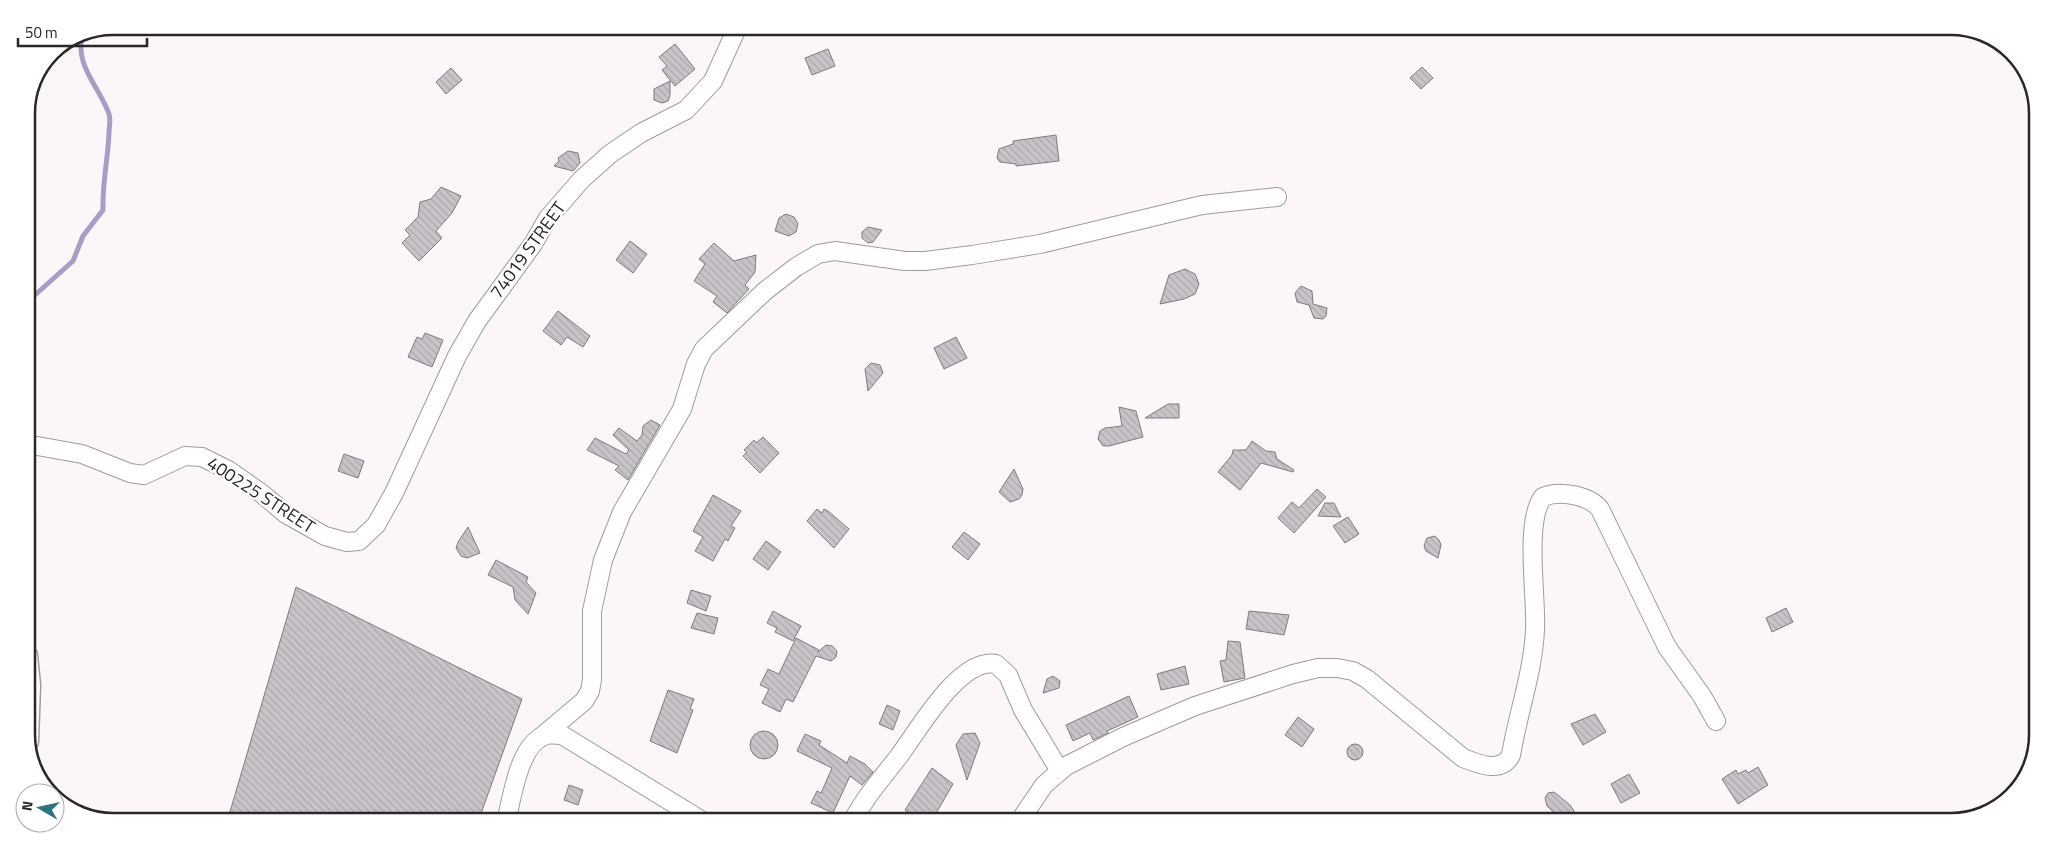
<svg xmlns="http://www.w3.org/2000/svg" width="2064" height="848" font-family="'Titillium Web',sans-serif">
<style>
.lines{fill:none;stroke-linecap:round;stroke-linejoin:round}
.stream{stroke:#aa9dc5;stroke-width:5}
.building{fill:url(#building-back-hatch);stroke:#7f7a7f}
.minor-casing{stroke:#a19a9c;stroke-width:20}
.tertiary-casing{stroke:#a19a9c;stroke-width:25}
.minor{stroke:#fff;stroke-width:18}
.tertiary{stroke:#fff;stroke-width:22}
.labels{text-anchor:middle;stroke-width:4.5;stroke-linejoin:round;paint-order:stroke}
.street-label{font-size:18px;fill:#2a2728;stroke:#fff}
.rim{fill:none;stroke:#2a2728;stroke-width:2.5}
</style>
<defs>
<pattern id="building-back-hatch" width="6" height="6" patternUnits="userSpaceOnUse" patternTransform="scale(1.25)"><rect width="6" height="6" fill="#c8c3c8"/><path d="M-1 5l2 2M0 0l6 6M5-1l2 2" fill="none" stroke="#aca8ac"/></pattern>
</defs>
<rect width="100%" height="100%" fill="#fdf6f8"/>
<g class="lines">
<path class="stream" d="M26,303l47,-42 10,-25 20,-26c-1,-26 5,-51 6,-77 0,-6 2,-14 0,-19 -10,-28 -36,-50 -26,-82"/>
</g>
<g class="building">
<path d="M675,44l20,25 -20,17 -13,-16 5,-4 -8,-9z"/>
<path d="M828,49l7,17 -23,9 -7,-17z"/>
<path d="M1422,67l11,11 -12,11 -11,-11z"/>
<path d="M451,68l11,12 -16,14 -10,-12z"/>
<path d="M670,81v15l-2,5 -6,2 -8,-3v-11z"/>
<path d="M1056,135l3,26 -43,5v-2l-16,-2 -3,-4 2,-9 14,-5v-3z"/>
<path d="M568,151l10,2 2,10 -7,8 -19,-5 5,-5 -1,-3z"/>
<path d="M441,187l20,9 -9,17 -16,18 6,7 -23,23 -17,-18 8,-8 -5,-5 13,-13 2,-15 11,-3z"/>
<path d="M786,214l8,3 4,7 -2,8 -7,4 -14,-5 4,-13z"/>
<path d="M868,227l14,3 -9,12 -5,1 -6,-5v-6z"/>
<path d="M630,241l17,13 -14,19 -17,-13z"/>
<path d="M714,243l20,18 22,-6 -1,17 -10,13 4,4 -22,24 -14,-11 4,-6 -23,-15 11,-17 -6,-5z"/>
<path d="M1185,269l10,5 4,10 -4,10 -11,5 -24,5 9,-29z"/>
<path d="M1301,286l11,5 1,13 14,4 -1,8 -3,3 -9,-1 -5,-13 -12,-3 -2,-9z"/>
<path d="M558,311l32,25 -7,11 -16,-10 -6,8 -18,-14z"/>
<path d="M425,333l18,7 -11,27 -24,-10 9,-20 5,2z"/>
<path d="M956,337l11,21 -23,11 -10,-21z"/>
<path d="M871,363l9,2 3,8 -15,18 -3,-22z"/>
<path d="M1168,404h11v14h-34z"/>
<path d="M1119,407l17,4 7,26 -34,9h-6l-5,-7 2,-8 5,-3 17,-2z"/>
<path d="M651,420l9,5 -32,55 -13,-10 4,-4 -32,-16 8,-12 31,16 3,-4 -16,-15 6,-7 18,13 5,-6 1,-9z"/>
<path d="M763,437l16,16 -19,20 -17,-17 4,-4 -3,-2 10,-10 2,3z"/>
<path d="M1252,441l14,10 9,1 2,7 17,11 -1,2 -32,-9 -21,27 -22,-18 14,-17 1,-5h13z"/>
<path d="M344,454l20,7 -6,17 -20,-7z"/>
<path d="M1014,469l9,20 -1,6 -3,4 -9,3 -11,-10z"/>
<path d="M1317,489l9,8 -32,36 -16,-15 14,-16 7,6z"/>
<path d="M713,495l28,16 -10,15 4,2 -7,13 -3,-2 -12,22 -18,-10 8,-14 -10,-6z"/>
<path d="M1325,503h9l7,14 -23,-1z"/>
<path d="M817,509l5,4 2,-4 4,2 21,18 -15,19 -27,-27z"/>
<path d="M1348,517l11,17 -14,9 -12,-17z"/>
<path d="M468,527l12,26 -13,5 -6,-2 -5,-8 2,-6z"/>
<path d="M964,532l16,12 -12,16 -16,-13z"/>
<path d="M1435,536l4,4 2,5 -3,13 -12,-7 -2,-5 3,-8z"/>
<path d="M766,541l15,11 -13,18 -15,-11z"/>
<path d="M496,560l32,17 -2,5 10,11 -8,21 -13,-14 -2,-13 -25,-12z"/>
<path d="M296,587l226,112 -44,123h-251z"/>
<path d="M691,590l20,6 -5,15 -19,-8z"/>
<path d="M1786,608l7,14 -21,10 -6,-14z"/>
<path d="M773,611l28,15 -8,15 -18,-9 2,-4 -10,-5z"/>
<path d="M1249,611l40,4 -5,20 -38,-6z"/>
<path d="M697,613l21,5 -4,16 -23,-6z"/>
<path d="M796,638l23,12 -1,2 8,-7 6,1 5,5 -1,6 -5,4 -15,-5 -23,46 -7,-3 -6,13 -18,-9 7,-14 -9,-4 8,-16 11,5z"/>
<path d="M1228,641l12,1 5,36 -21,4 -4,-21 6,-1z"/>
<path d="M1185,666l4,18 -28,6 -4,-16z"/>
<path d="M1053,676l7,5 -1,7 -16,5 4,-14z"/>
<path d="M668,690l26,9 -4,10 3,1 -16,43 -27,-12z"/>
<path d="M1129,696l9,21 -31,14 1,2 -15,7 -3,-7 -17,8 -7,-16z"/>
<path d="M887,705l13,6 -7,19 -14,-6z"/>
<path d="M1595,714l11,18 -23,13 -12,-21z"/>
<path d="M1298,717l16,12 -12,18 -17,-12z"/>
<circle cx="764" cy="745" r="14"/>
<path d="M975,733l5,10 -13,37 -11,-35 7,-11z"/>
<path d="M805,734l16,7 -2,4 28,18 3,-7 15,8 8,8 -11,13 -12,-9 -17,37 -22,-10 6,-12 4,2 11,-25 -35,-17z"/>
<circle cx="1355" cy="752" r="8"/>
<path d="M1758,767l10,18 -30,19 -16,-25 14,-9 2,4 8,-4 2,3z"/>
<path d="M932,768l21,16 -22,38h-23l4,-7 -7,-5z"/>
<path d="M1629,774l11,19 -19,10 -10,-19z"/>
<path d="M569,785l14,5 -5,15 -14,-5z"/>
<path d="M1554,792l16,13 11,17h-17l-17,-16 -2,-8 3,-5z"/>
</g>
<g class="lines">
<defs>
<g id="minor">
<path d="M26,444l56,10 48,19 14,2 41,-19 17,1 26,13 33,23 25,21 39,22 22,6 12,-1 17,-16 18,-32 63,-137 20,-35 56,-77 15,-26 34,-39 28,-25 31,-21 45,-23 27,-29 25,-55"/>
<path d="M540,738l44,-37 6,-10 2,-11v-69l11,-51 19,-48 60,-103 14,-45 8,-15 61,-58 31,-24 22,-13 17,-3 70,10h20l47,-6 68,-11 162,-39 75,-8"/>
<path d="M506,822c6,-24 13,-79 40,-87 5,-1 11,0 16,0l142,87"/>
<path d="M852,822c13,-25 30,-44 47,-66 19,-25 61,-100 97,-92l12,11 15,35 37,61"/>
<path d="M1019,822l25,-37 22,-19 57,-29 72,-31 98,-32 25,-6h19l16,3 14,8 96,79c16,6 38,16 48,-3 7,-42 22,-83 24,-125 2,-31 -11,-109 8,-133 16,-7 46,-2 57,12l67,138 35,49 14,25"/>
</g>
<path id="tertiary" d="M26,656l3,29 -2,56"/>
</defs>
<use href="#minor" class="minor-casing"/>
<use href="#tertiary" class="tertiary-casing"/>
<use href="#minor" class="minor"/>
<use href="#tertiary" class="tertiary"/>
</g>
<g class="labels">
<g class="street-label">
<text transform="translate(528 250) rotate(-54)" y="6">74019 STREET</text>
<text transform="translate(261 495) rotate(33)" y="6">400225 STREET</text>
</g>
</g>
<path d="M0 0H2064V848H0ZM113 35H1951A78 78 0 0 1 2029 113V735A78 78 0 0 1 1951 813H113A78 78 0 0 1 35 735V113A78 78 0 0 1 113 35Z" fill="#fff" fill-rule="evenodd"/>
<path class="rim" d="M113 35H1951A78 78 0 0 1 2029 113V735A78 78 0 0 1 1951 813H113A78 78 0 0 1 35 735V113A78 78 0 0 1 113 35Z"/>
<g transform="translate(40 808) rotate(279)"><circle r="24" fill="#ffffff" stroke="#aaa9a9"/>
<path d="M0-4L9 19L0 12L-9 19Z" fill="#2e7282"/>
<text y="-8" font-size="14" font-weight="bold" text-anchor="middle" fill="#2a2728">N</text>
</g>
<path d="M18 38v8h129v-8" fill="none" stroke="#2a2728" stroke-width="2.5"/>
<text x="25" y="38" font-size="15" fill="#2a2728" stroke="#ffffff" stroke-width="4" paint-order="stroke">50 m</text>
</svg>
